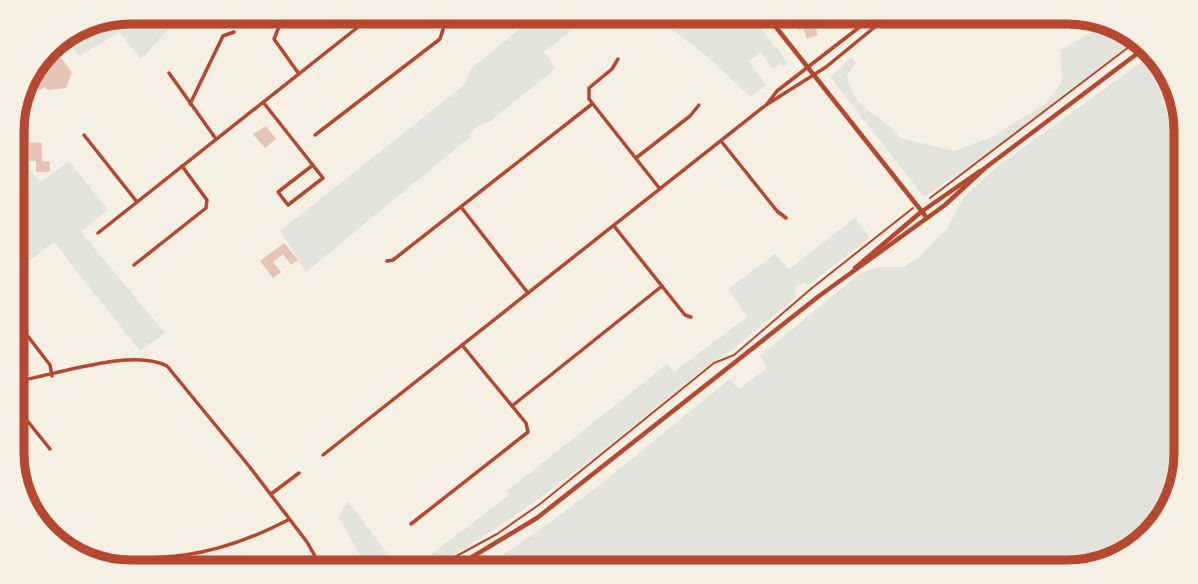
<svg xmlns="http://www.w3.org/2000/svg" width="1198" height="584" font-family="'PT Sans',sans-serif">
<style>
.green{fill:#e2e4dc}
.building{fill:#e6c5b7}
.lines{fill:none;stroke-linecap:round;stroke-linejoin:round}
.path{stroke:#b5482f;stroke-width:2}
.minor{stroke:#b5482f;stroke-width:3.5}
.tertiary{stroke:#b5482f;stroke-width:4.5}
.secondary{stroke:#b5482f;stroke-width:4.5}
.rim{fill:none;stroke:#b5482f;stroke-width:9}
</style>
<rect width="100%" height="100%" fill="#f6efe4"/>
<g class="green">
<path d="M132,12h52l-43,47 -22,-27 -39,24 -16,-18z"/>
<path d="M540,12h55l-51,40 12,16 -67,54c-9,1 -17,6 -19,15l-164,135 -26,-41 183,-145 9,-18z"/>
<path d="M630,12h118l40,51 -5,4 -2,-2 -9,3 -12,-16 -11,9 17,24 -15,12c-36,-32 -72,-73 -121,-85z"/>
<path d="M1110,22l9,2 18,15 -156,119 -57,39 -94,-120 22,-20 4,7 -9,11c8,39 33,36 53,63l54,13 38,-14 53,-33 17,-22 -1,-32z"/>
<path d="M1154,53l7,6 24,57 1,337 -12,52 -42,47 -58,20h-600c90,-52 174,-128 256,-193l9,10 29,-22 -8,-11 99,-82 19,-7h26l14,-9 30,-31 15,-29 31,-29z"/>
<path d="M13,149l27,33 29,-21 39,49 -27,22 84,101 -25,18 -86,-109 -40,30z"/>
<path d="M855,218l15,20 -62,47 -5,-3 -9,6 2,9 -64,53 -18,11c-94,74 -177,148 -282,206l-11,5h-13l101,-77 -2,-4 160,-127 7,8 73,-55 -19,-28 47,-35 14,15z"/>
<path d="M348,501l50,67 4,4h-32l-32,-55z"/>
</g>
<g class="building">
<path d="M810,12h18l3,7 -4,1 1,4 -12,5 2,6 -11,4 -4,-11 -5,2 -3,-8z"/>
<path d="M61,58l11,14 -6,16 -18,2 -3,-3 -5,3 -4,-5 5,-4 -3,-4 6,-16z"/>
<path d="M13,125h16v17l13,1v18l8,1v10h-14v-11l-13,-1 1,-14h-9z"/>
<path d="M266,126l10,13 -11,9 -12,-14z"/>
<path d="M284,243l14,17 -7,5 -8,-11 -10,8 8,10 -8,6 -13,-17z"/>
</g>
<g class="lines">
<g class="path">
<path d="M930,198l208,-158"/>
<path d="M427,572l70,-38 43,-30 174,-141 20,-8 78,-67 101,-80"/>
</g>
<g class="minor">
<path d="M285,12l-11,27 25,35"/>
<path d="M882,12l5,5c39,5 84,18 120,-5"/>
<path d="M618,59l-6,10 -23,19v11l71,90"/>
<path d="M169,73l47,66"/>
<path d="M263,102l60,76 -35,27 -10,-13 35,-27"/>
<path d="M190,104l33,-68 11,-4"/>
<path d="M767,104l10,-13 102,-79"/>
<path d="M84,135l53,67"/>
<path d="M315,135l125,-96 4,-13 -10,-14"/>
<path d="M721,141l56,70 9,7"/>
<path d="M636,158l54,-42 9,-11"/>
<path d="M461,207l67,86"/>
<path d="M614,226l71,89 6,2"/>
<path d="M98,233l279,-221"/>
<path d="M387,261l6,-1 199,-156"/>
<path d="M134,265l72,-57 1,-8 -25,-34"/>
<path d="M13,317l37,48 2,11"/>
<path d="M13,382c40,-6 120,-35 154,-16l82,100 58,76 17,30"/>
<path d="M13,403l37,46"/>
<path d="M512,406l150,-120"/>
<path d="M323,455l443,-350 60,-38 61,-50"/>
<path d="M271,494l28,-21"/>
<path d="M411,524l117,-92 -2,-9 -64,-78"/>
<path d="M76,557c87,3 133,4 212,-37"/>
</g>
<path class="tertiary" d="M764,12l163,206"/>
<g class="secondary">
<path d="M855,268l66,-56 59,-41"/>
<path d="M447,572l90,-54 282,-222 126,-91 40,-37 161,-121"/>
</g>
</g>
<path d="M0 0H1198V584H0ZM131 24H1067A107 107 0 0 1 1174 131V453A107 107 0 0 1 1067 560H131A107 107 0 0 1 24 453V131A107 107 0 0 1 131 24Z" fill="#f6efe4" fill-rule="evenodd"/>
<path class="rim" d="M131 24H1067A107 107 0 0 1 1174 131V453A107 107 0 0 1 1067 560H131A107 107 0 0 1 24 453V131A107 107 0 0 1 131 24Z"/>
</svg>
